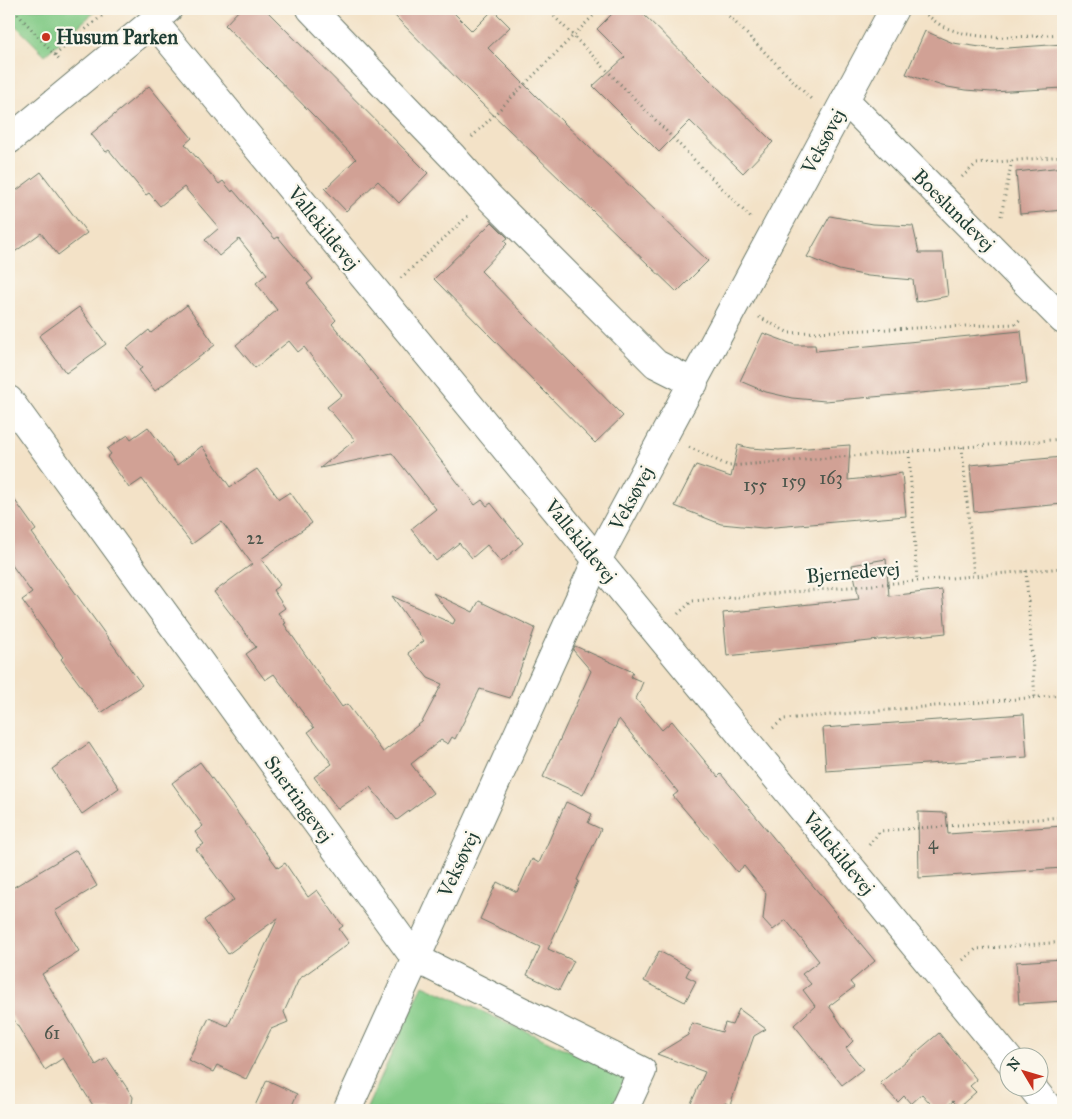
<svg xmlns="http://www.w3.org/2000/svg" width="1072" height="1119" font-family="'IM FELL Great Primer',serif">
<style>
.green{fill:#82ca86;stroke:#50845d}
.building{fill:#d1a195}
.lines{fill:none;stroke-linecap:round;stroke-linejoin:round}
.minor-casing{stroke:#697767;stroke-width:30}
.path{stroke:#697767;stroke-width:3;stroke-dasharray:1 4;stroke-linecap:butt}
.minor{stroke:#fff;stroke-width:28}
.poi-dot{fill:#c8321e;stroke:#fbf7ec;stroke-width:2}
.labels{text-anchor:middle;stroke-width:4.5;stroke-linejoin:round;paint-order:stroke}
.number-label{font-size:18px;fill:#4c564c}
.poi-label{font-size:20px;font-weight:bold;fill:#1f3d34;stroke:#fbf7ec;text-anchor:start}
.street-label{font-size:20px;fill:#1f3d34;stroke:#fbf7ec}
</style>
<rect width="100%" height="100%" fill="#fbf7ec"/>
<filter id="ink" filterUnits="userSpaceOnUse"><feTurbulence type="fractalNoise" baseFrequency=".02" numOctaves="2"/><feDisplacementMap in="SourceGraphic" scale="10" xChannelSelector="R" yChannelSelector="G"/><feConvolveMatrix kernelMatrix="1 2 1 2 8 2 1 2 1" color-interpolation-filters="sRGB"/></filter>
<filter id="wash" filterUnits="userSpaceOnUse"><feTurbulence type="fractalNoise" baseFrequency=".0096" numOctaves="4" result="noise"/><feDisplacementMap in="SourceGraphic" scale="20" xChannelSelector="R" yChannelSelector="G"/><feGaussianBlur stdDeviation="1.12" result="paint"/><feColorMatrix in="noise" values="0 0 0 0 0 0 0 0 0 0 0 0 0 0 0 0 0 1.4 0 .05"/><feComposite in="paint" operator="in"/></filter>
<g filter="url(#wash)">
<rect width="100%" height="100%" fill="#f3e2c7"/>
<g class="green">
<path d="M9,9h89l-53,46 -36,-36z"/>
<path d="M423,985l205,92 -16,33h-246z"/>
</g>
<g id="blocks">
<g class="building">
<path d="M240,9h25l163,164 -29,30 -21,-22 -32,30 -21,-22 31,-30 -131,-134z"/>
<path d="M388,9h62l22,22 21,-21 17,17 -22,21 50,50 170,163 -31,31 -198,-191z"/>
<path d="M617,9h21l135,133 -30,31 -53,-52 -31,31 -66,-66 32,-29 -28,-28z"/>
<path d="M925,31l28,12 41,6 69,-5v44l-71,4 -27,-2 -23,-4 -36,-12z"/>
<path d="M149,86l43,52 -7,6 34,40 4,-3 9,11 1,-2 42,49 3,-2 35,42 -6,5 29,36 -4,4 57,69 86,112 7,-5 5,6 4,-3 32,40 -22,19 -14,-17 -15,13 -13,-15 -23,18 -25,-32 25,-20 -44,-56 -72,15 35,-28 -28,-33 15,-12 -38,-48 -6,5 -9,-11 -34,27 -19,-23 41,-35 -21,-27 11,-9 -28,-35 -20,17 -14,-16 14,-12 -35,-41 -24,19 -11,-13 -3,2 -37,-45 -3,2 -15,-18z"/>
<path d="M1063,167v43l-43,4 -4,-42z"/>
<path d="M41,172l46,61 -29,22 -17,-22 -32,23v-60z"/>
<path d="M830,216l43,8 40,2 6,27h24l5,43 -32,6 -3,-22 -45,-4 -29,-6 -32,-13z"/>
<path d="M492,222l16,16 -4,3 3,3 -26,27 142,145 -28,27 -161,-164z"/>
<path d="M187,305l28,40 -60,46 -16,-21 3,-2 -15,-20 22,-18 2,3z"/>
<path d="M79,307l27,37 -40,29 -27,-37z"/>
<path d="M1021,331l6,53 -202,17 -33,-3 -26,-6 -26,-11 23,-48 32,12h20l1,6z"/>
<path d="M148,427l29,38 25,-19 28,41 27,-18 22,30 11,-7 22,31 -51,36 19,26 -7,5 12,18 -7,5 8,10 -2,1 58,83 5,-3 36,48 39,-30 20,-38 -14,-6 -20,-25 16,-12 -32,-45 61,28 2,-4 -22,-27 40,19 6,-11 56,27 -25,70 -30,-9 -25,50 -3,-2 -4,7 -7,-4 -30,24 22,29 -36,27 -27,-33 -32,22 -24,-32 18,-13 -24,-32 6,-4 -40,-54 -9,6 -19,-26 10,-7 -42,-55 38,-28 -30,-42 -30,22 -50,-65 -13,9 -22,-31 4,-3 -4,-5 21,-14 3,4z"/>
<path d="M738,445l12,3 29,2 71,-5 -2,35 29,-3 25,-4 4,43 -143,12 -42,-4 -46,-18 21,-41 35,12z"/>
<path d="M1063,457v47l-89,8 -4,-47z"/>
<path d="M9,492l27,38 -4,3 110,152 -41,28 -40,-54 2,-2 -41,-57 10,-7 -23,-32z"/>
<path d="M886,559l3,37 53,-6 4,43 -219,23 -4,-43 136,-14 -7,-34z"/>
<path d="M575,646l58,26 -2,5 12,5 -7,17 26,31 10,-9 46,56 3,-3 154,187 -25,21 4,5 -25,19 24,35 -7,7 17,21 -21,16 -48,-60 21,-19 -12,-16 8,-6 -9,-10 17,-13 -33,-41 -13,10 -10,-11 3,-26 -22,-27 -7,6 -64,-76 5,-4 -59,-73 -36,76 -40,-18 48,-106 -18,-21z"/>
<path d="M1024,714l3,43 -201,14 -3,-43z"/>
<path d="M89,743l30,45 -37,26 -30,-45z"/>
<path d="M200,762l78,106 7,-5 23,34 9,-7 26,36 -4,3 10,14 -50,36 -15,33 4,10 -17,7 -25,50 -29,-14 -4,7 -25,-12 21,-42 19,8 50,-108 -50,36 -24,-34 30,-20 -38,-51 8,-5 -9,-12 8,-6 -31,-43z"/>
<path d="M566,802l26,12 -4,9 13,6 -24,51 2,1 -31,68 26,12 -15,29 -32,-15 13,-28 -60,-28 17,-37 20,10 15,-33 7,4z"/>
<path d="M918,812l28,1 2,21 115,-8v42l-144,10z"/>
<path d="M76,850l21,36 -42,25 24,40 -37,23 54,91 11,-7 26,39 -2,13h-35l-33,-52 -18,12 -36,-58v-122z"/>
<path d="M659,951l31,17 -4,8 10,5 -11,21 -41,-21z"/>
<path d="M1063,959v42l-44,3 -3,-42z"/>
<path d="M739,1009l27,20 -12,7 -24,69 -5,-2 -3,7h-34l17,-38 -48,-18 31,-19 4,-12 30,9 3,-9 7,2z"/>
<path d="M939,1033l38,47 -7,6 6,6 -17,15 -6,-6 -10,9h-7l-14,-16 -11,10 -7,-8 -6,6 -18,-19z"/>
<path d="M267,1080l30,14 -7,16h-37z"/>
</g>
</g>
</g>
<g filter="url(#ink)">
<use href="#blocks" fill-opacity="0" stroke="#697767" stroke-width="1"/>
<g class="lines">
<defs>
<g id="minor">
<path d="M311,9l142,148 36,40 167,167 38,19"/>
<path d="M153,21l857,1040"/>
<path d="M845,100l218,220"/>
<path d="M9,140l159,-131"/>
<path d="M9,400l406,558 227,113 -18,39"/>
<path d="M1031,1086l19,24"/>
<path d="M347,1110l250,-550 297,-551"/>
</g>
</defs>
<use href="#minor" class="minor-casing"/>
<g class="path">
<path d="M547,9l204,209"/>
<path d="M722,9l91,92"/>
<path d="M9,11h6l46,51"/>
<path d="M923,12c6,4 12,10 19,14 37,17 82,10 121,8"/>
<path d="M55,55l55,-46"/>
<path d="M472,137l128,-128"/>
<path d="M962,177l14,-13 87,-8"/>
<path d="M1001,216l11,-56"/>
<path d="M401,278l67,-62"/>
<path d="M759,317l30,16 226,-9 7,-6"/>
<path d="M689,447l40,19 334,-27"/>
<path d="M962,447l12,129"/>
<path d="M909,452l8,129"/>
<path d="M1026,571l9,127"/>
<path d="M678,614l14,-13 371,-33"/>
<path d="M773,728l11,-9 279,-24"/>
<path d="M869,845l11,-14 183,-14"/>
<path d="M963,960l13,-11 87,-7"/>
</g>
<use href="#minor" class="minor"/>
</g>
</g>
<circle class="poi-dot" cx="46" cy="37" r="5"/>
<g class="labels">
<g class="number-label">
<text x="831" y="484">163</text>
<text x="794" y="487">159</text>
<text x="755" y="491">155</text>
<text x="255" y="544">22</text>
<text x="933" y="849">4</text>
<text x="52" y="1039">61</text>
</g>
<g class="poi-label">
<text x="56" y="44">Husum Parken</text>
</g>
<g class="street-label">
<text transform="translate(823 141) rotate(-62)" y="7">Veksøvej</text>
<text transform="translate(954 210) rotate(45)" y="7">Boeslundevej</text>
<text transform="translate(324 228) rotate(51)" y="7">Vallekildevej</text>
<text transform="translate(631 498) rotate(-61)" y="7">Veksøvej</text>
<text transform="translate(581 541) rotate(51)" y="7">Vallekildevej</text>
<text transform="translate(853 572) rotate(-5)" y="7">Bjernedevej</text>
<text transform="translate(299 799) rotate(54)" y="7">Snertingevej</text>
<text transform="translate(839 853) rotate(51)" y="7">Vallekildevej</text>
<text transform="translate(458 864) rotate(-65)" y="7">Veksøvej</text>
</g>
</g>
<rect width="1072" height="1119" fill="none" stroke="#fbf7ec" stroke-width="30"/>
<g transform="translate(1024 1072) rotate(308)"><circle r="24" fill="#fbf7ec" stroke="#a3ada2"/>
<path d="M0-4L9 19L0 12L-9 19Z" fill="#c8321e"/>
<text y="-8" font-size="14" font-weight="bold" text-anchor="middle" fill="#1f3d34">N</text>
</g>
</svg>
